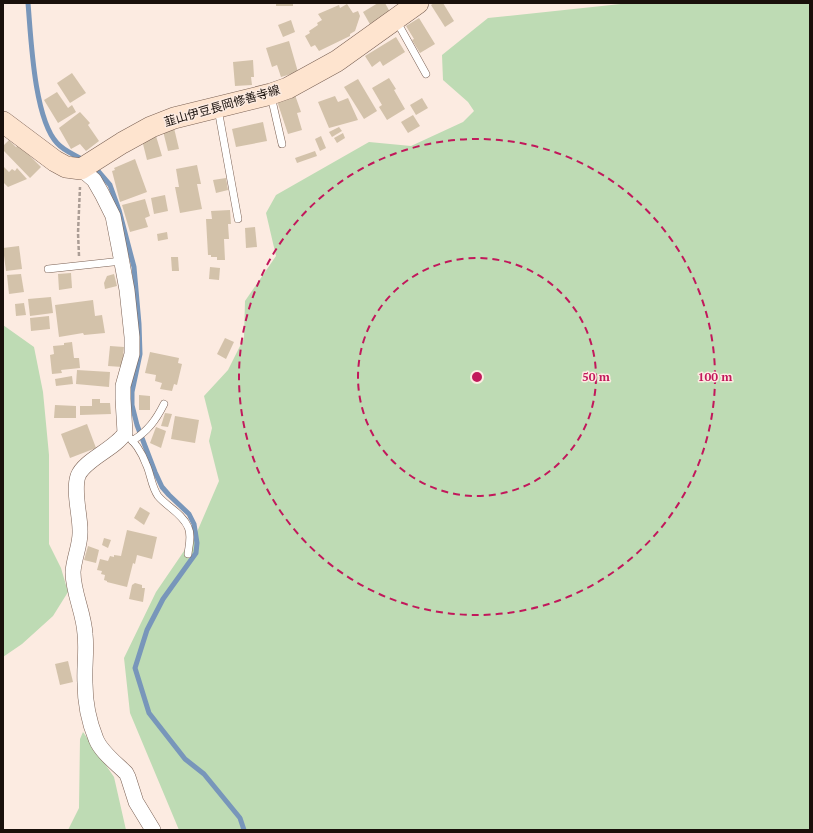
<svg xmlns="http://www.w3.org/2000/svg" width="813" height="833" font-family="'PT Serif','Noto Sans JP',serif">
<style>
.green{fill:#bedbb4}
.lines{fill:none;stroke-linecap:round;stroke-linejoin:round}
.stream{stroke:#7896ba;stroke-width:5}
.building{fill:#d3c2aa}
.service-casing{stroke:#7a6154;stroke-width:8}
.minor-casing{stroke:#7a6154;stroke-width:16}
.secondary-casing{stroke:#7a6154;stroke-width:22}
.path{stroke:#ab9d95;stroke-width:2.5;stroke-dasharray:4 2;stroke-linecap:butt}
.service{stroke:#fff;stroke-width:7}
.minor{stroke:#fff;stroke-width:15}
.secondary{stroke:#fee4cf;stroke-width:21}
.ring{fill:none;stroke:#c2185b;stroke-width:2;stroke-dasharray:7 5}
.labels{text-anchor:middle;stroke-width:3;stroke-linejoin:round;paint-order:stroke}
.street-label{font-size:12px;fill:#19100b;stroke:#fcebe1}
.centre{fill:#c2185b;stroke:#fcebe1;stroke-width:2}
.ring-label{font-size:12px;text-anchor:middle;font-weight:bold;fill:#c2185b;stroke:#fcebe1;stroke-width:3;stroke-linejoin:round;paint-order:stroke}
</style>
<rect width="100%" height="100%" fill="#fcebe1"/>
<g class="green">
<path d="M630,3h180v827h-631l-49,-117 -6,-55 32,-66 41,-60 22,-51 -10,-40 3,-13 -8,-32 24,-26 16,-32 1,-37 31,-45 -10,-43 10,-18 93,-53 42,4 52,-24 11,-11 -6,-9 -25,-22 -1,-25 46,-37z"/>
<path d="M3,325l31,22 9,45 6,63v89l12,24 7,24 -15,24 -31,28 -19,13z"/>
<path d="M83,732l31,45 12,53h-58l11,-22 1,-69z"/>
</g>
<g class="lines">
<g class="stream">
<path d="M28,3c3,35 6,115 29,140 8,9 19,12 28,18"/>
<path d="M93,167l5,4 12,14 9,25 15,57 5,57 1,30 -8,38v13l5,20 18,47 7,15 7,8 20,19 5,10 3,19 -1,10 -33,46 -16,31 -12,38 14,45 36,46 19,15 36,44 4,12"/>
</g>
</g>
<g class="building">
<rect x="276" y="3" width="17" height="3"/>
<path d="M378,3h7l6,11 -20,12 -8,-14z"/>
<path d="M434,3h9l11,18 -9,6 -14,-22z"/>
<path d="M347,4l6,9 5,-2 2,5 -5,15 -5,3v2l-31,15 -4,-6 -4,2 -6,-11 5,-3 -1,-2 9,-6 -1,-2 5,-3 -4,-6 21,-9 1,3z"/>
<path d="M419,18l16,26 -15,9 -8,-13 2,-1 -8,-13z"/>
<path d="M291,20l4,12 -12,5 -5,-12z"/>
<path d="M396,37l9,15 -22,14 -3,-5 -8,6 -7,-11z"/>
<path d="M289,41l9,31 -17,5 -4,-12 -5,2 -6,-19z"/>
<path d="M253,60l1,17h-3l1,8 -17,1 -2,-24z"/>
<path d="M72,73l14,20 -16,10 -13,-20z"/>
<path d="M389,78l7,11 -2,1 11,19 -18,11 -8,-13 3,-2 -10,-17z"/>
<path d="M358,79l19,32 -13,8 -20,-32z"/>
<path d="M57,92l11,16 4,-3 4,7 -18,11 -14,-23z"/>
<path d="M295,95l6,17 -4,1 5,17 -14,4 -11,-33z"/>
<path d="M335,96l3,6 10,-4 10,22 -29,8 -11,-26z"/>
<path d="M422,98l6,10 -12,7 -6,-10z"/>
<path d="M80,112l10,11 -2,2 11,16 -13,10 -6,-7 -9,5 -12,-21z"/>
<path d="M413,115l7,11 -12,7 -7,-11z"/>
<path d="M263,122l4,19 -31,6 -4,-18z"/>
<path d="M339,127l3,4 -10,6 -3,-5z"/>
<path d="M174,128l5,21 -11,2 -5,-20z"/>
<path d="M343,133l2,5 -8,5 -3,-5z"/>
<path d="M156,136l6,20 -15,4 -5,-20z"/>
<path d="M321,136l5,12 -6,3 -5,-12z"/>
<path d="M9,140l7,7 3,-2 22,22 -11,11 -27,-28v-4z"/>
<path d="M315,151l2,5 -20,7 -2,-5z"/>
<path d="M135,159l12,33 -27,10 -8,-31 3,-1 -1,-2z"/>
<path d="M197,165l4,19h-4l5,25 -22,4 -5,-26h4l-3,-18z"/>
<path d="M3,166l6,6 3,-3 3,2 2,-3 10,11 -19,8 -5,-5z"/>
<path d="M226,178l2,12 -12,3 -3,-13z"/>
<path d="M165,195l3,16 -14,3 -3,-16z"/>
<path d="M145,199l5,17 -5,2 3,9 -18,5 -8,-27z"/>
<path d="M230,210l1,14h-3l1,15h-5l1,21h-8v-3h-6v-2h-3l-2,-36h6l-1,-8z"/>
<path d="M255,227l2,20 -11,1 -1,-20z"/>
<path d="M167,232l1,7 -10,2 -1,-7z"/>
<path d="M19,246l3,23 -16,2 -3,-23z"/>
<path d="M171,257h7l1,14h-7z"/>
<path d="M210,267l10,1 -1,12 -10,-1z"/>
<path d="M71,273l1,15 -13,2 -1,-16z"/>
<path d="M21,274l3,18 -15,2 -2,-19z"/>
<path d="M114,274l3,12 -12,3 -1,-6 3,-7z"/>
<path d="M51,297l2,16 -23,3 -2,-17z"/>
<path d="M93,300l2,16 7,-1 3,18 -21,2 -1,-2 -24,4 -4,-32z"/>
<path d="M24,303l2,12 -10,1 -1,-12z"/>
<path d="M49,316l1,13 -19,2 -1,-13z"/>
<path d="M225,338l9,4 -8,17 -9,-5z"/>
<path d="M72,342l2,16h5l1,10 -19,2 1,3 -10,1 -2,-19 4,-1 -1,-8 11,-1v-2z"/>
<path d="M110,346l14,1 -2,20 -14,-1z"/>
<path d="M150,352l29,6 -1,5 4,1 -5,21 -3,-1 -2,7 -12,-2 2,-6 -7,-2 1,-6 -11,-2z"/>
<path d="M77,370l33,2 -1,15 -33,-3z"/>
<path d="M72,376l1,8 -17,2 -1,-7z"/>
<path d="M139,395l11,1v14h-11z"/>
<path d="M92,399h8v4h10l1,11 -31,1v-9h12z"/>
<path d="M55,405l21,1v12h-22z"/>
<path d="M165,413l7,1 -4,13 -7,-1z"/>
<path d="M175,416l24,4 -4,23 -24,-4z"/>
<path d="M87,424l9,24 -26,10 -9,-24z"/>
<path d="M156,427l10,4 -5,17 -11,-5z"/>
<path d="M140,507l10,6 -6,12 -10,-7z"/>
<path d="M127,530l30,7 -5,22 -15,-4 -2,9 -2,-1 -6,24 -20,-5v-1l-3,-1 1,-5 -4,-1 1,-3 -5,-1 3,-11 8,2 2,-5 4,1v-2l7,1z"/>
<path d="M104,538l7,2 -3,8 -6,-3z"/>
<path d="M88,546l11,4 -3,13 -12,-3z"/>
<path d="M135,583l7,2v3h3l-2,14 -14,-3 3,-14z"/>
<path d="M68,661l5,21 -13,3 -5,-21z"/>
</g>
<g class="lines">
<defs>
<g id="service">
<path d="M396,20l30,54"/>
<path d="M271,96l11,48"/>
<path d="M218,109l20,110"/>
<path d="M48,269l74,-8"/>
<path d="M125,433c9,8 17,20 21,31 5,10 5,22 12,32 9,11 24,17 30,31 4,8 1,18 0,27"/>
<path d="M132,441c16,-10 24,-21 32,-37"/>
</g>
<path id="minor" d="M81,169l13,11 8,14 11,22 7,36 7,38 5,47v17l-9,32v13l2,34c-10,16 -41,27 -47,43 -5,15 2,38 2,54 1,14 -6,27 -7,42 0,21 11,41 12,62 2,16 -1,33 0,49 0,18 4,39 11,56 5,13 20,24 30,34l2,4 8,25 17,28"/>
<path id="secondary" d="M3,122l52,39 11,6 15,2 41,-26 29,-16 23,-9 97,-24 17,-6 49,-27 81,-58"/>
</defs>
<use href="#service" class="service-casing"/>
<use href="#minor" class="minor-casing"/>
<use href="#secondary" class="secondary-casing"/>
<path class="path" d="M79,256l-1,-23 2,-46"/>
<use href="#service" class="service"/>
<use href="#minor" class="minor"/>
<use href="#secondary" class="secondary"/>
</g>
<g class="ring">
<circle cx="477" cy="377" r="119"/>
<circle cx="477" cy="377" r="238"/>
</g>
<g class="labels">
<g class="street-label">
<text transform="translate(222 106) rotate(-16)" y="4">韮山伊豆長岡修善寺線</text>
</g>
</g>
<circle cx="477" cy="377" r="6" class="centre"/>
<g class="ring-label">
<text x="596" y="381">50 m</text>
<text x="715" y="381">100 m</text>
</g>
<rect width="813" height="833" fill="none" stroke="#19100b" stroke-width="8"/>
</svg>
